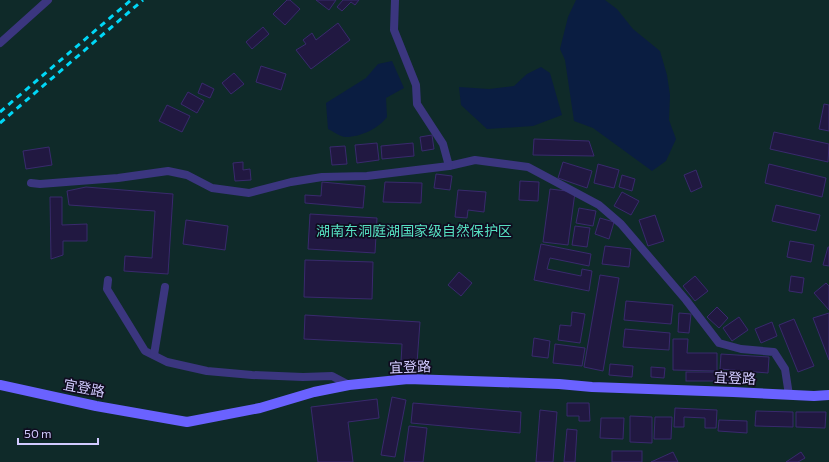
<svg xmlns="http://www.w3.org/2000/svg" width="829" height="462" font-family="Commissioner,'Noto Sans SC',sans-serif">
<style>
.green{fill:#0f2a29}
.water{fill:#0a1d41}
.building{fill:#211841;stroke:#392a6d}
.lines{fill:none;stroke-linecap:round;stroke-linejoin:round}
.street{stroke:#3b367f;stroke-width:8}
.secondary{stroke:#6a62ff;stroke-width:10}
.rail{stroke:#00d7f6;stroke-width:3;stroke-dasharray:6 5;stroke-linecap:butt}
.labels{text-anchor:middle;stroke-width:3.5;stroke-linejoin:round;paint-order:stroke}
.park-label{font-size:14px;fill:#56e0c1;stroke:#100c20}
.street-label{font-size:14px;fill:#d2cbff;stroke:#100c20}
</style>
<rect width="100%" height="100%" fill="#100c20"/>
<rect class="green" x="0" y="0" width="829" height="462"/>
<g class="water">
<path d="M576,0h29l12,9 16,20 27,22 7,24 3,20 -1,25 7,19 -10,22 -14,10 -59,-43 -19,-7 -9,-61 -5,-11 8,-32z"/>
<path d="M392,61l12,27 -18,10 1,19c-8,11 -26,20 -41,20 -6,0 -13,-6 -18,-8l-2,-26 40,-25 12,-14z"/>
<path d="M541,67l9,6 12,42 -29,11 -46,3 -26,-24 -2,-18 30,2 25,-3 13,-12z"/>
</g>
<g class="building">
<path d="M287,0h3l10,9 -15,16 -12,-11z"/>
<path d="M316,0h20l-7,10z"/>
<path d="M343,0h16l-4,5 -4,-3 -9,9 -5,-4z"/>
<path d="M338,23l12,17 -39,29 -15,-19 10,-6 -3,-4 9,-7 4,7z"/>
<path d="M263,27l6,7 -17,15 -6,-7z"/>
<path d="M261,66l25,8 -5,16 -25,-8z"/>
<path d="M234,73l10,11 -13,10 -9,-11z"/>
<path d="M202,83l12,6 -4,9 -12,-5z"/>
<path d="M188,92l16,9 -7,12 -16,-9z"/>
<path d="M824,104l5,1v26l-10,-2z"/>
<path d="M167,105l23,11 -8,16 -23,-11z"/>
<path d="M774,132l55,12 -1,18 -58,-13z"/>
<path d="M432,135l2,14 -12,2 -2,-14z"/>
<path d="M534,139l55,2 5,15 -61,-1z"/>
<path d="M377,143l2,17 -22,3 -2,-18z"/>
<path d="M413,143l1,13 -32,3 -1,-13z"/>
<path d="M345,146l2,18 -15,1 -2,-18z"/>
<path d="M49,147l3,18 -26,4 -3,-18z"/>
<path d="M243,162v8l7,-1 1,11 -16,1 -2,-18z"/>
<path d="M563,162l29,9 -5,17 -29,-10z"/>
<path d="M598,164l21,6 -5,18 -20,-5z"/>
<path d="M769,164l57,14 -4,19 -57,-14z"/>
<path d="M696,170l6,17 -11,5 -7,-17z"/>
<path d="M436,174l16,2 -2,14 -16,-2z"/>
<path d="M622,175l13,4 -3,12 -13,-4z"/>
<path d="M520,181l19,1 -1,19 -19,-1z"/>
<path d="M322,182l43,4 -2,22 -58,-5v-8l16,1z"/>
<path d="M385,182l37,1 -1,20 -38,-1z"/>
<path d="M86,187l87,7 -5,80 -44,-3 1,-15 27,2 3,-47 -86,-6 -2,-14z"/>
<path d="M550,189l25,3 -7,53 -25,-3z"/>
<path d="M458,190l28,2 -2,20 -16,-2 -1,8 -12,-1z"/>
<path d="M622,192l17,9 -8,14 -17,-9z"/>
<path d="M50,197h12v28l25,-1v17h-24v14l-12,4z"/>
<path d="M776,205l44,10 -4,16 -44,-10z"/>
<path d="M579,208l17,3 -3,15 -17,-3z"/>
<path d="M310,214l67,4 -2,35 -67,-4z"/>
<path d="M655,215l9,26 -16,5 -9,-26z"/>
<path d="M600,218l14,4 -5,17 -14,-5z"/>
<path d="M186,220l42,6 -3,24 -42,-6z"/>
<path d="M575,226l15,2 -3,19 -15,-2z"/>
<path d="M790,241l24,4 -3,17 -24,-5z"/>
<path d="M541,244l50,10 -2,12 -39,-8 -3,11 34,7 1,-7 10,2 -3,20 -55,-11z"/>
<path d="M605,246l26,3 -2,18 -27,-3z"/>
<path d="M828,247h1v19l-6,-1z"/>
<path d="M305,260l68,2 -1,37 -68,-2z"/>
<path d="M459,272l13,11 -11,13 -13,-11z"/>
<path d="M600,275l19,3 -16,93 -19,-4z"/>
<path d="M695,276l13,15 -13,10 -12,-15z"/>
<path d="M791,276l13,2 -2,15 -13,-2z"/>
<path d="M826,283l3,3v24l-15,-17z"/>
<path d="M626,301l47,4 -2,19 -47,-4z"/>
<path d="M717,307l11,11 -9,10 -12,-11z"/>
<path d="M572,312l13,2 -5,29 -22,-3 2,-15 11,1z"/>
<path d="M679,313l12,1 -2,19 -11,-1z"/>
<path d="M829,313v47l-16,-42z"/>
<path d="M305,315l115,7 -3,41 -16,-1 1,-18 -98,-5z"/>
<path d="M739,317l9,13 -16,11 -9,-13z"/>
<path d="M794,319l20,47 -16,6 -19,-47z"/>
<path d="M772,322l5,14 -16,7 -6,-14z"/>
<path d="M625,329l45,4 -1,17 -46,-3z"/>
<path d="M534,338l16,3 -2,17 -16,-2z"/>
<path d="M673,339h15l-1,14h30v18l-44,-1z"/>
<path d="M555,344l30,4 -3,18 -29,-3z"/>
<path d="M721,354l48,3 -1,16 -48,-4z"/>
<path d="M610,364l23,2 -1,11 -23,-2z"/>
<path d="M651,367l14,1 -1,10 -13,-1z"/>
<rect x="686" y="372" width="54" height="9"/>
<path d="M392,397l14,3 -11,57 -14,-2z"/>
<path d="M377,399l2,19 -31,4 5,40h-35l-7,-55z"/>
<path d="M413,403l108,9 -1,21 -109,-10z"/>
<path d="M567,403h22l1,18h-11v-5h-12z"/>
<path d="M675,408l42,2 -1,18h-11v-10l-21,-1v10h-10z"/>
<path d="M540,410l17,2 -4,50h-17z"/>
<path d="M756,411l37,1v15l-38,-1z"/>
<path d="M796,412h30l-1,16 -29,-1z"/>
<path d="M630,416l22,1v26l-22,-1z"/>
<path d="M655,417h17l-1,22h-17z"/>
<path d="M601,418h23l-1,21 -23,-1z"/>
<path d="M719,420l28,1v12l-29,-2z"/>
<path d="M409,426l18,2 -4,34h-19z"/>
<path d="M567,429l10,1 -2,32h-11z"/>
<rect x="612" y="451" width="30" height="11"/>
<path d="M673,452l5,10h-27z"/>
<path d="M801,452l4,6 -7,4h-12z"/>
</g>
<g class="lines">
<g class="street">
<path d="M395,0l-1,30 22,55 1,19 26,40 6,22 26,-6 53,7 71,38 22,19 65,76 33,43 22,6 33,3 11,17 4,26"/>
<path d="M0,43l48,-43"/>
<path d="M31,183l9,1 78,-6 50,-7 19,4 25,13 37,5 42,-11 31,-5 45,-1 82,-10"/>
<path d="M108,280l-1,9 38,62 22,11 40,9 45,4 51,2 29,-1 17,9"/>
<path d="M154,355l11,-68"/>
</g>
<path class="secondary" d="M0,385l96,21 91,16 73,-14 54,-16 35,-7 59,-6 151,5 33,3 141,5 81,4 15,-1"/>
<g class="rail">
<path d="M0,112l131,-112"/>
<path d="M0,123l143,-123"/>
</g>
</g>
<g class="labels">
<g class="park-label">
<text x="414" y="236">湖南东洞庭湖国家级自然保护区</text>
</g>
<g class="street-label">
<text transform="translate(410 367) rotate(-2)" y="5">宜登路</text>
<text transform="translate(735 378) rotate(3)" y="5">宜登路</text>
<text transform="translate(84 388) rotate(11)" y="5">宜登路</text>
</g>
</g>
<path d="M18 438v6h80v-6" fill="none" stroke="#d2cbff" stroke-width="2"/>
<text x="24" y="438" font-size="12" fill="#d2cbff" stroke="#100c20" stroke-width="3" paint-order="stroke">50 m</text>
</svg>
